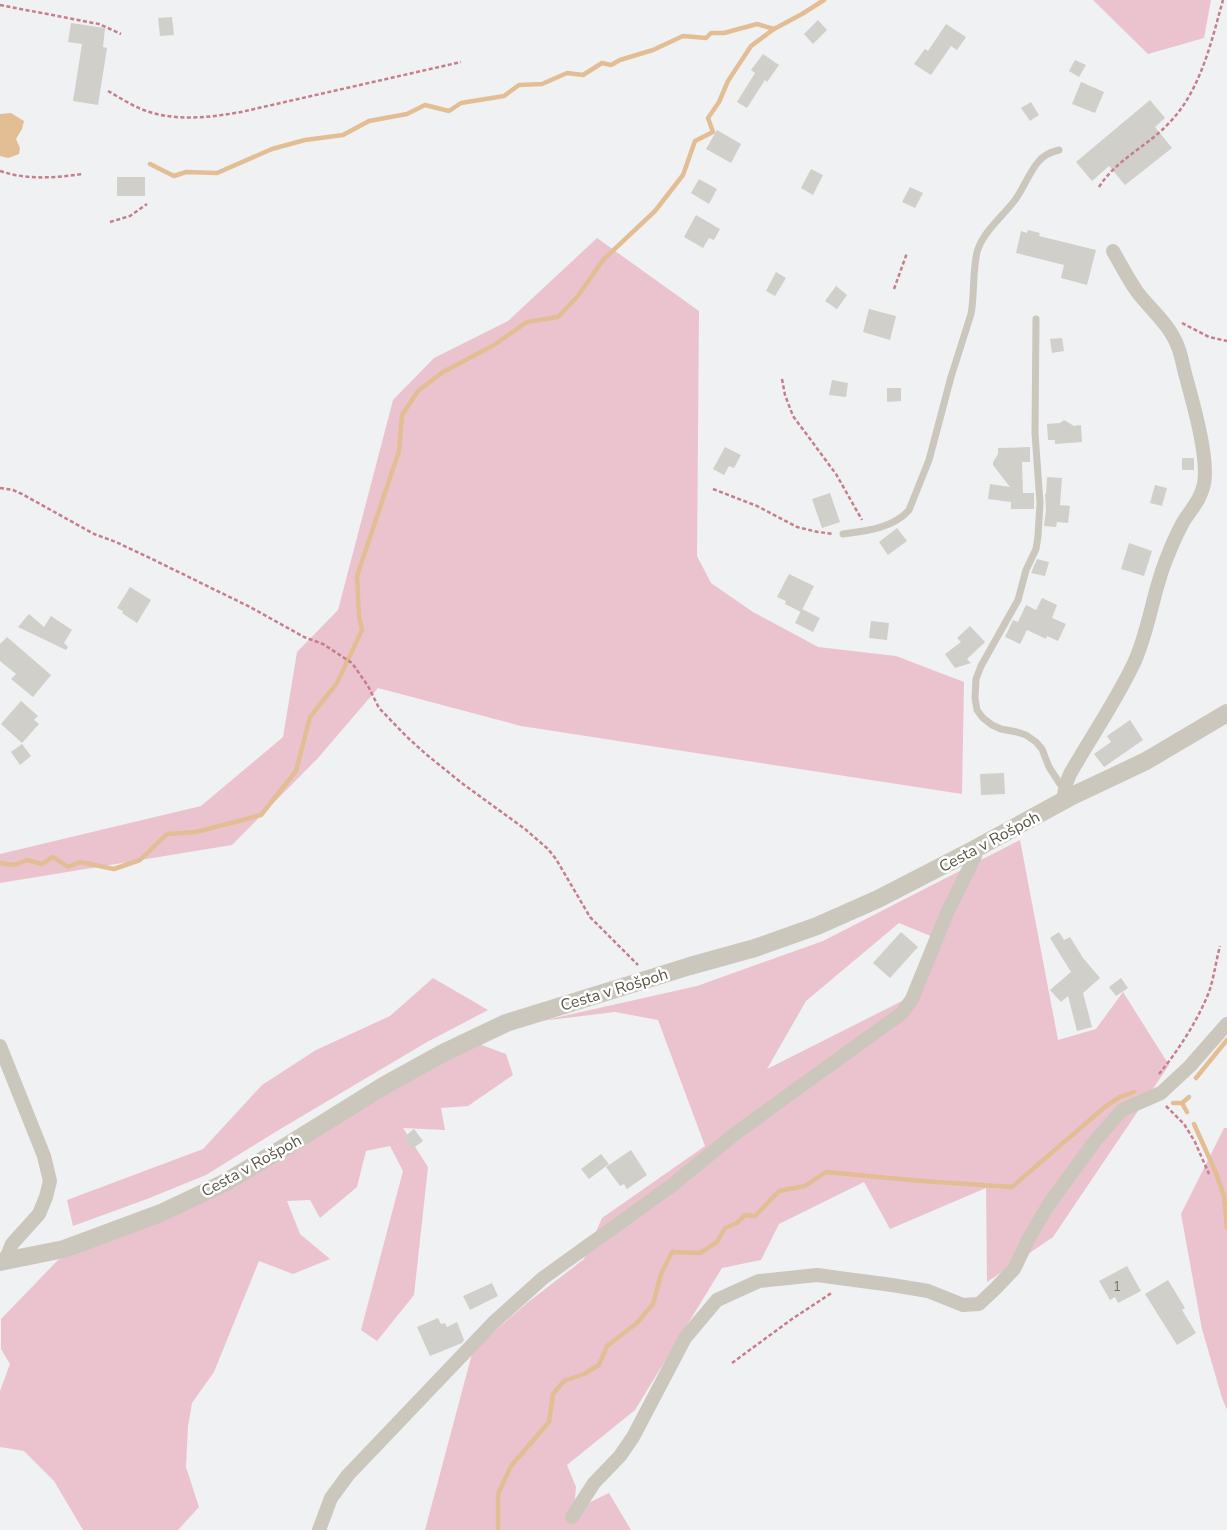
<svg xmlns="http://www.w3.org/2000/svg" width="1227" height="1530" font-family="'Nunito Sans',sans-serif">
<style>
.green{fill:#ebc3ce;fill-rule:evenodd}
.water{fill:#e3be94}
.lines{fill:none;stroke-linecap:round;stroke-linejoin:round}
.stream{stroke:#e3be94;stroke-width:4.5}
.building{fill:#d0cfca}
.path{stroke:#c57e8a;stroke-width:2.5;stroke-dasharray:4 2.5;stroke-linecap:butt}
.service{stroke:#cbc7bd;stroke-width:7}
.minor{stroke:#cbc7bd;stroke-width:14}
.tertiary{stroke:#cbc7bd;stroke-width:18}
.labels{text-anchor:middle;stroke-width:5;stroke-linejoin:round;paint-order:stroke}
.number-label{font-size:14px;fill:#787569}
.street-label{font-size:16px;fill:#5b5749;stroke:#fff}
</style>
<rect width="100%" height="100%" fill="#f0f1f2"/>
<g class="green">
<path d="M1093,0h118l-7,38 -56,16z"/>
<path d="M597,238l102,73 -2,245 14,27 42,29 65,35 78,9 68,26 -2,112 -441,-68 -143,-38 -60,70 -86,87 -232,38v-29l201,-48 82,-69 14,-85 41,-42 55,-210 41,-42 74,-37z"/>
<path d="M1020,840l38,200 38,-11 27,-37 46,73 -116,172 -66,45 -1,-94 -96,41 -26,-47 -85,42 -18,36 -39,8 -87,142 -68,55 9,22 -2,23 35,-17 22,37h-206l48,-180 54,-47 57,-44 18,-41 103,-72 -47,-126 -43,-8 -74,9 156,-35 126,-45zM899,923l39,16 -18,53 -153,77 39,-68z"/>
<path d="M433,978l55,32 -61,32 -150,89 -71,44 -59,24 -74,27 -6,-26 136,-51 59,-64 54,-35 74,-34z"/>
<path d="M479,1044l27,10 7,21 -45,31 -27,2 4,22 -42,-2 25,39 -14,128 -37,46 -16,-11 42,-159 -13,-25 -24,5 -9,36 -37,31 -10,-18 -23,1 13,33 30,25 -37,15 -34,-13 -45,111 -22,31 -4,23 -2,41 13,40 -21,23h-95l-29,-49 -30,-30 -24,-4v-56l10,-27 -9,-15v-30l57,-59 100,-38 247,-143z"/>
<path d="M1224,1128h3v282l-5,-12 -20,-69 -21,-115z"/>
</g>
<path class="water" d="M11,113l13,8 -2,8 -6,10 4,9 -1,6 -11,4 -8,-2v-42z"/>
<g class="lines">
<g class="stream">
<path d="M150,164l24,12 12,-4 31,1 55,-24 33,-9 38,-5 26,-14 38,-7 18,-9 24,6 12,-8 43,-7 15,-11 23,-1 25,-11 16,2 19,-12 9,2 9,-5 33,-10 30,-14 23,2 5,-5h13l33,-9 17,5"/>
<path d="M0,863l14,2 13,-5 15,4 11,-7 15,10 12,-5 34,7 26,-9 27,-26 29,-2 65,-17 35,-44 14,-54 27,-34 25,-53 -3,-14 -2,-40 42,-125 3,-36 16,-24 25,-19 51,-27 33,-23 31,-5 19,-20 26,-37 52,-49 28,-36 12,-34 18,-9 -5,-14 11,-16 9,-21 23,-35 23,-17 28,-15 22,-14"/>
<path d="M1196,1078l31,-38"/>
<path d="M1173,1103h9l7,-6"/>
<path d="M1182,1103l5,9"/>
<path d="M1194,1124l22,49 8,23 3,32"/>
<path d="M498,1530v-36l13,-28 38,-44 4,-28 11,-13 20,-7 15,-9 8,-19 30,-23 16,-19 8,-30 11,-22 28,1 17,-11 8,-14 12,-5 8,-8 10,1 24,-25 26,-5 21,-14 96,9 90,6 94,-81 14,-9 14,-5"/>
</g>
</g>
<g class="building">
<path d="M172,17l2,18 -14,1 -2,-18z"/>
<path d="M818,20l9,10 -14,14 -9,-10z"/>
<path d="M71,23l34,5 -2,19 4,1 -9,57 -25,-4 9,-57 -14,-2z"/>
<path d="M946,24l20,13 -9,13 -6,-4 -20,29 -17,-11 11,-15 3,2z"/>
<path d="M763,54l16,11 -12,17 -2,-2 -18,28 -10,-6 18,-29 -4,-3z"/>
<path d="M1075,60l11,5 -7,12 -10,-6z"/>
<path d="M1081,82l23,10 -9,21 -23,-9z"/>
<path d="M1150,100l15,18 -10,9 17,21 -47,37 -16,-19 -17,15 -16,-19z"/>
<path d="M1031,102l8,13 -9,6 -9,-13z"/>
<path d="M717,130l24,14 -10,19 -25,-14z"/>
<path d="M811,169l12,6 -10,20 -12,-7z"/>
<rect x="117" y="177" width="28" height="19"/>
<path d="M699,179l18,10 -8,15 -18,-11z"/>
<path d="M910,187l13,6 -8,15 -13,-6z"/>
<path d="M696,215l24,14 -6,11 -5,-2 -6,10 -19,-11z"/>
<path d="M1028,230l12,3 -1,3 57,14 -9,35 -26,-7 3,-13 -48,-12 5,-22 6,2z"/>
<path d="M776,272l10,6 -11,18 -9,-5z"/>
<path d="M836,286l11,9 -10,14 -12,-8z"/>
<path d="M869,309l27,7 -6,24 -27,-8z"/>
<path d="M1062,338l2,13 -12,2 -2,-14z"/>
<path d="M832,380l16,3 -2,14 -17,-2z"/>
<path d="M887,388h14v13l-14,1z"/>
<path d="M1064,420l10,6 7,-1 1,17 -27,2v-4h-7l-1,-16 13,-1z"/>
<path d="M725,447l16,8 -7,13 -5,-2 -5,9 -11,-6z"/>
<path d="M1030,447v15h-8l1,31h11v16h-23v-7l-23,-3 2,-15 20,3 -17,-22v-3l5,-8v-6z"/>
<rect x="1182" y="458" width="12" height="12"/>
<path d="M1047,477l15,1 -2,27 10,1 -2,17 -11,-1 -1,5 -12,-1 2,-16 -1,-16h1z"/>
<path d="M1155,485l12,3 -5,18 -12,-3z"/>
<path d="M830,493l10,29 -18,6 -10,-29z"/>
<path d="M897,528l10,13 -19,14 -9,-13z"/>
<path d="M1129,543l23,8 -8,25 -23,-7z"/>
<path d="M1037,559l12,3 -4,14 -14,-3z"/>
<path d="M789,574l25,12 -13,26 -16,-8 1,-3 -9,-4z"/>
<path d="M130,587l21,13 -14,23 -15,-10 1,-2 -6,-3z"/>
<path d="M1042,598l15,7 -5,13 14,6 -8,17 -11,-5 -1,3 -19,-9 -7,14 -15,-7 8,-17 5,2 8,-17 10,5z"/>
<path d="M802,609l18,9 -7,14 -18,-9z"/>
<path d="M29,614l15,13 7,-11 21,14 -8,13 4,4 -2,3 -48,-23z"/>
<path d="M871,621l18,2 -2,17 -18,-2z"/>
<path d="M970,626l15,16 -18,17 4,4 -16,5 -10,-14 16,-12 -4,-4z"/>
<path d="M7,637l44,38 -18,22 -22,-18 5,-5 -16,-13v-17z"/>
<path d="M21,701l17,15 -4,4 5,4 -17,19 -21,-19z"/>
<path d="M1130,720l13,20 -39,27 -10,-13 17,-12 -4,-6z"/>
<path d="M22,744l9,12 -11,9 -9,-13z"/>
<path d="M1004,773l1,21 -24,1 -1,-21z"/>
<path d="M901,932l17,15 -28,31 -17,-15z"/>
<path d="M1059,932l5,8 6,-3 13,21 17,20 -17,15 9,34 -15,4 -9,-35 -7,6 -11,-12 21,-18 -21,-34z"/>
<path d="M1121,978l7,10 -12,8 -7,-9z"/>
<path d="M414,1129l9,12 -11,8 -8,-12z"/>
<path d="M631,1150l16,25 -20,14 -3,-5 -4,2 -14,-19z"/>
<path d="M601,1154l8,10 -20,15 -8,-10z"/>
<path d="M1127,1266l14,25 -23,12 -3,-6 -5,3 -11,-19z"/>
<path d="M1168,1280l17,28 -3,2 14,23 -19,12 -32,-51z"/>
<path d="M492,1283l6,13 -28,14 -7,-14z"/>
<path d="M438,1318l3,6 4,-1 2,4 10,-5 7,18 -2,3 -32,13 -13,-29z"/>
</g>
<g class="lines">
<g class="path">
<path d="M0,5l99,19 22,10"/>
<path d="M108,91c14,8 29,18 45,22 29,8 59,4 88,-1l220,-50"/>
<path d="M0,171c27,9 54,7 82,3"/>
<path d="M1099,187c17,-27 47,-40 68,-62 33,-32 44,-82 56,-125"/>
<path d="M110,222l20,-6 17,-12"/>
<path d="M894,289l13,-36"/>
<path d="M1182,323l27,14 18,4"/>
<path d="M782,379l3,16 8,21 43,58 26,46"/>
<path d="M0,488l13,2 9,4 72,40 22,8 36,17 98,48 54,30 19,7 29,19 16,23 11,22 28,29 20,18 36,29 62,45 23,20 8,10 34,58 48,48"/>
<path d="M713,489l44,17 40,21 21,5 16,2"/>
<path d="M1159,1074c19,-23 39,-54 50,-82 5,-15 7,-31 11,-46"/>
<path d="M1166,1106l18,18 11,18 14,32"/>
<path d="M732,1363l60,-44 41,-27"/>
</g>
<g class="service">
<path d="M1036,319l-1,114 5,70 -2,33 -2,13 -10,21 -8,30 -37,66 -5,13 -1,19 2,12 6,8 9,7 9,4 16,3 9,3 10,7 6,7 7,18 15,23"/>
<path d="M843,534c22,-3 51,-6 66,-24l20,-50 22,-83 20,-63c4,-20 1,-47 7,-65 7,-19 25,-33 37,-49 9,-12 14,-28 24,-39 5,-6 12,-9 20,-11"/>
</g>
<g class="minor">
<path d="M1063,801l3,-17 4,-10c21,-37 46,-73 64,-111 16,-35 19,-74 34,-108 4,-11 9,-21 14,-31 8,-14 18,-22 22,-40 5,-26 -11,-81 -18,-107 -3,-10 -4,-20 -8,-30 -8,-22 -26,-36 -40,-54 -10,-14 -17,-28 -25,-42"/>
<path d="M0,1046l44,110 6,25 -4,16 -7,17 -27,30 -7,17"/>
<path d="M572,1517l22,-34 26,-27 13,-19 52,-99 32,-38 42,-19 58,-6 75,10 36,6 35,14 16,-1 16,-15 19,-20 15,-31 20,-34 46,-63 27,-31 39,-17 29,-27 37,-42"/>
<path d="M319,1530l12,-32 17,-23 145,-152 50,-45 128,-92 65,-53 166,-120 10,-14 35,-86 28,-57 -2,-6"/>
</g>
<path class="tertiary" d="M0,1262l64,-13 97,-36 65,-31 64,-38 95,-59 58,-32 63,-30 184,-57 65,-18 62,-22 61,-27 95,-49 99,-54 74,-35 81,-48"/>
</g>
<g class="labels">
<g class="number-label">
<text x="1117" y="1291">1</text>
</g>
<g class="street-label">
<text transform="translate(989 841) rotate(-28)" y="6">Cesta v Rošpoh</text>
<text transform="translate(614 989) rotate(-17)" y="6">Cesta v Rošpoh</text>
<text transform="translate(251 1165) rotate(-29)" y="6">Cesta v Rošpoh</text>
</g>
</g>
</svg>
